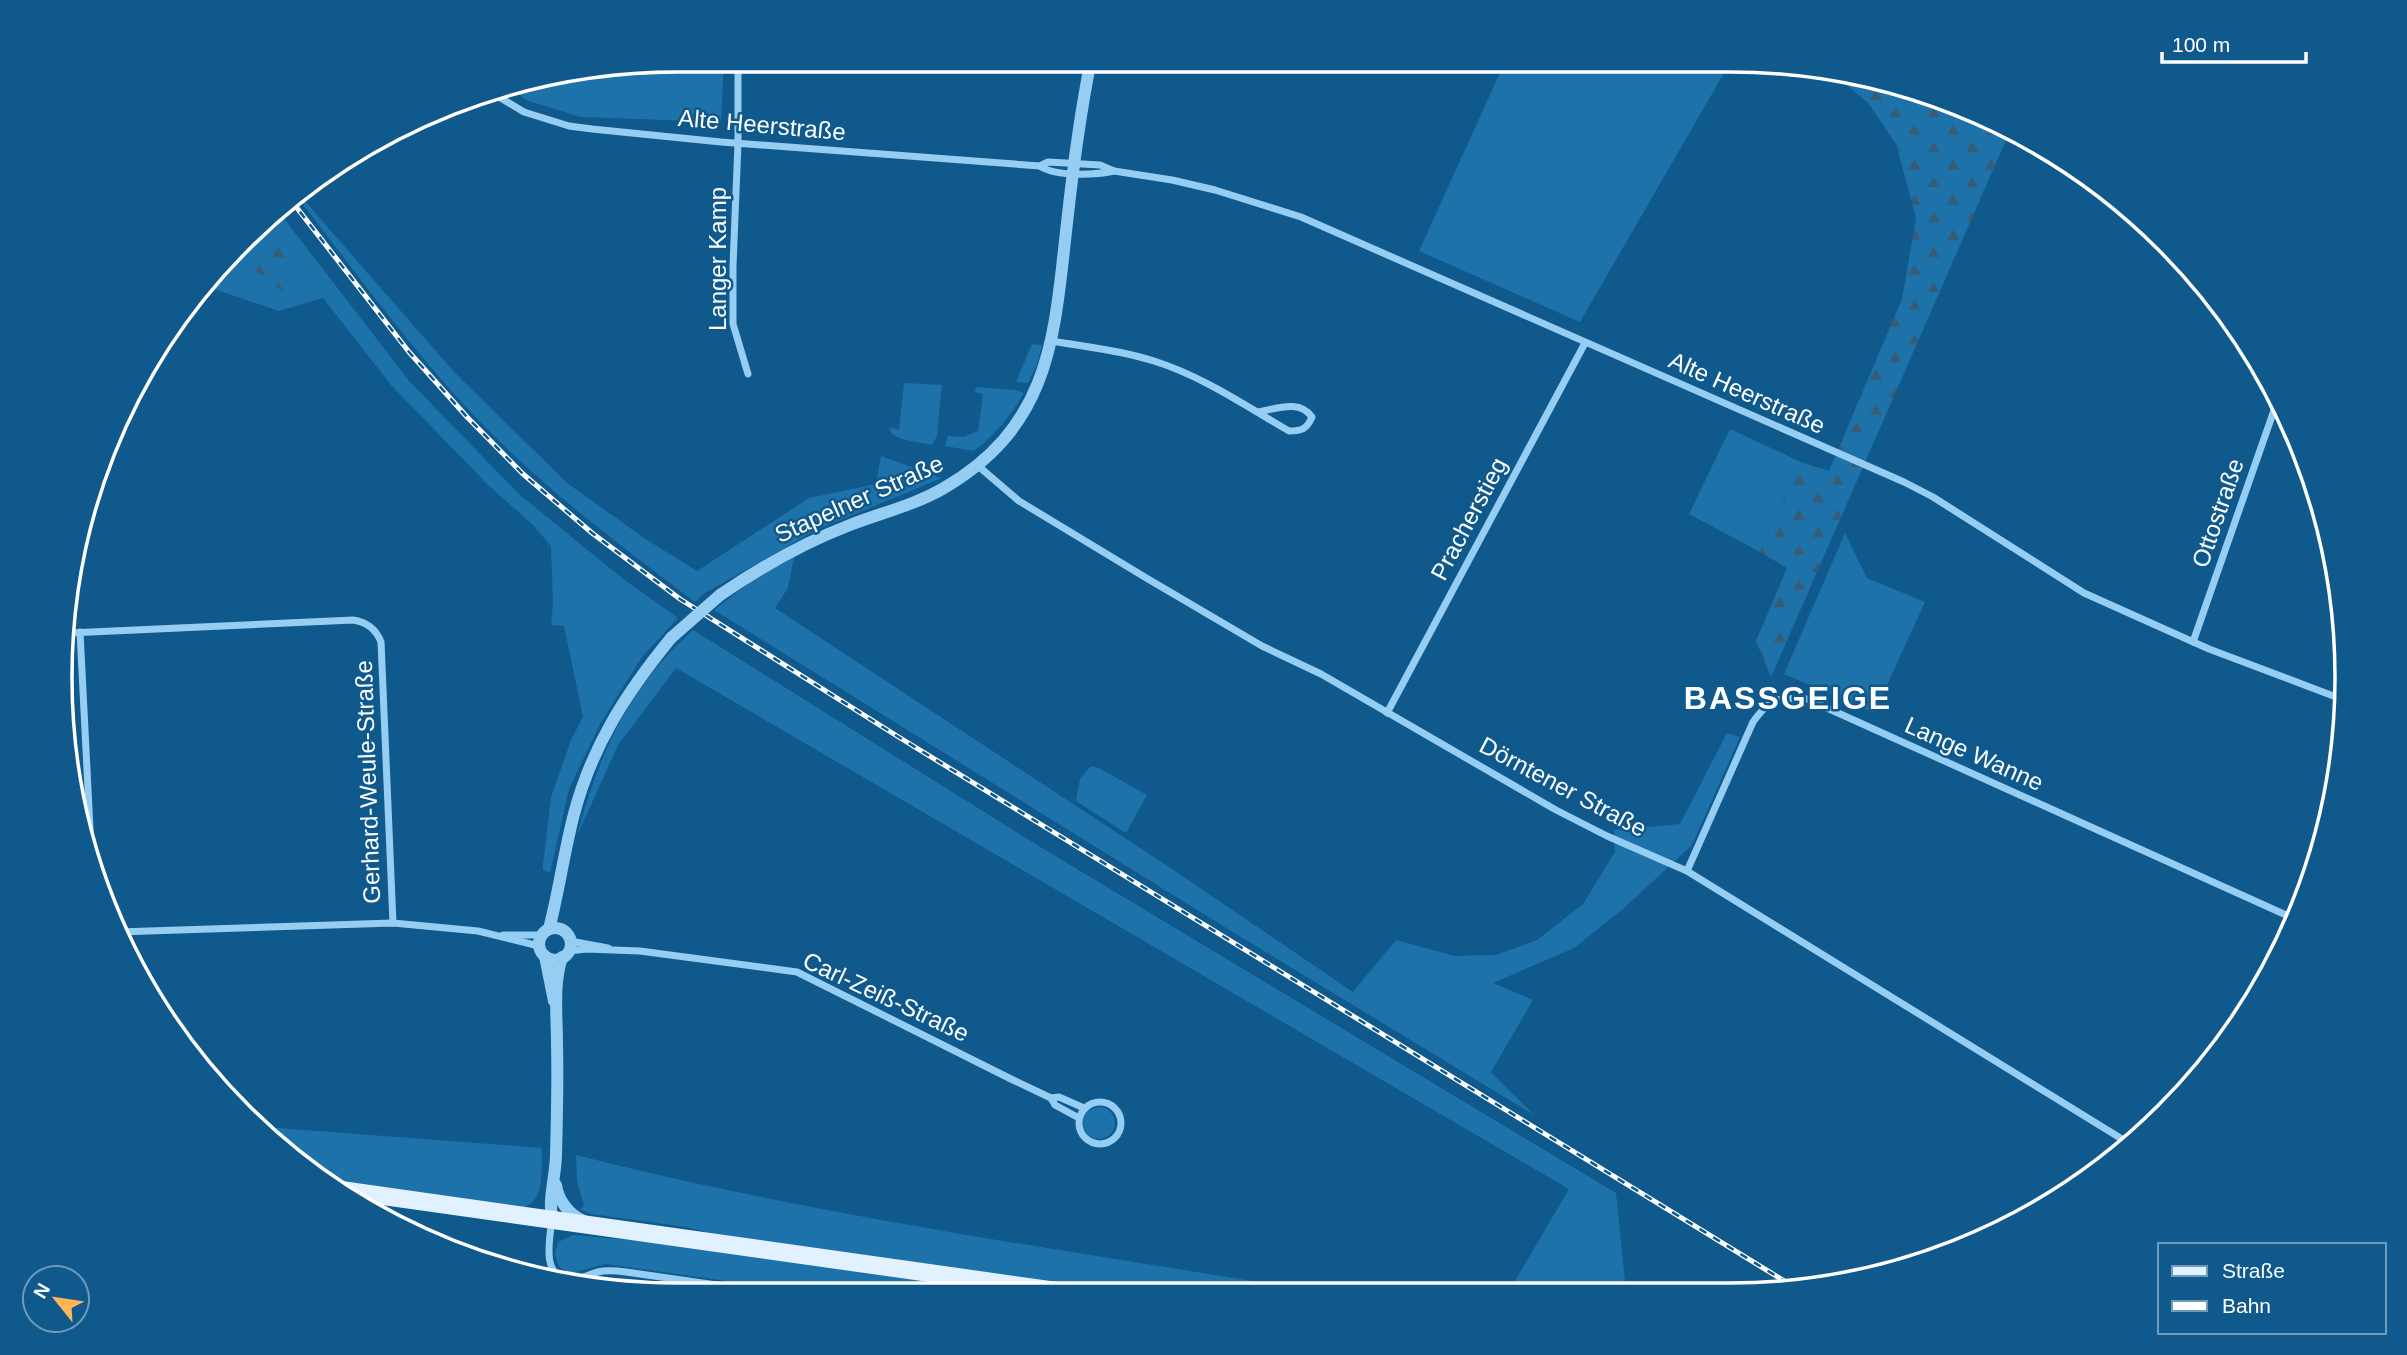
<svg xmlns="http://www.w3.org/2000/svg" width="2407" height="1355" font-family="Helvetica,sans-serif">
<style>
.grass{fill:#1d72aa}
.forest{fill:url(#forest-firs)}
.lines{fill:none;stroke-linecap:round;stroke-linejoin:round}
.minor{stroke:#96cef3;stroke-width:7}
.tertiary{stroke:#96cef3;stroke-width:12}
.primary{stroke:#e2f1ff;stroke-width:18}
.rail-casing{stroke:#fff;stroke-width:5}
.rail{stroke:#0f598c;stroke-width:2.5;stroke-dasharray:8;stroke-linecap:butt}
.tertiary-bridge{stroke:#96cef3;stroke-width:12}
.labels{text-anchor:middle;stroke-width:5;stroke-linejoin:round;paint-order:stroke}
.street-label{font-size:24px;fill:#fff;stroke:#0f598c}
.district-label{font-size:32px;font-weight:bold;letter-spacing:2px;fill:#fff;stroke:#0f598c}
.rim{fill:none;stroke:#fff;stroke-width:3.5}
</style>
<defs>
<pattern id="forest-firs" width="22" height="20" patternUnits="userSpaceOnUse" patternTransform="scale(1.75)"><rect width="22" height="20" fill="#1d72aa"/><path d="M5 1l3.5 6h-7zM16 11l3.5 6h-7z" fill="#375d76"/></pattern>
</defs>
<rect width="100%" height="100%" fill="#0f598c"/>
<g class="grass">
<path d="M677,60h47l-3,62 -141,-5 -54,-17 -16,-13z"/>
<path d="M1492,60l239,1 -151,261 -161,-71 84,-185z"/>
<path d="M297,192l158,181 112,110 77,55 53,33 112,-73 67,-14 5,-28 61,22 -126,52 -111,63 -10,9c-66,-50 -133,-100 -193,-158 -78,-76 -141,-165 -207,-250z"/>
<path d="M279,212l131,170 110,113 102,83 56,40 -36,39 -42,67 -31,65 -19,84 -7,-3v-5l8,-68 20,-57 12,-23 -19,-91 -13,-1 2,-23 -2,-56 -18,-21 -44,-39 -98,-101 -68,-87 -44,13 -71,-24 30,-32 2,5 16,-20 -3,-1z"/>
<path d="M1032,344l10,1 -5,20 -9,18 -12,-1z"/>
<path d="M904,383l38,2 -5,51 -5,9 -31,-6 -9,-5 -3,-6 10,1z"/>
<path d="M976,387l40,3 8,3c-14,24 -28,41 -50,58l-29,-5 3,-10 16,1 14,-6 5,-37 -8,-2z"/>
<path d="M1730,429l71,33 -41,90 -71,-38z"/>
<path d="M1845,533l22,45 58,24 -51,111 -90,-39z"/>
<path d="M794,557l-6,31 -13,20 397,261 181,123 43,-52 59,16 41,-1 41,-15 46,-36 32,-52 -1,-22 66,-6 47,-91 13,4 -48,108 -69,64 -49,39 -81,35 40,17 -42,72 43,43 -298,-181 -522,-324 45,-35z"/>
<path d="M693,630l349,218 574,345 10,98h-117l60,-102 -893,-521 -58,77 -41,91c21,-81 52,-149 116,-206z"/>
<path d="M1091,766l8,2 48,27 -21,38 -50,-32 4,-22z"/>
<circle cx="1099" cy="1123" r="16"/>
<path d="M264,1127l278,21c-1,20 4,54 -20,60l-190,-25z"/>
<path d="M576,1155c244,62 496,96 744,137l-205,1 -400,-59 -29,-7 -95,-13 -11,-5 4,-3 -7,-25z"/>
<path d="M573,1235l81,7 376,51h-78l-52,-8 -1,8 -81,1 -212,-30 -35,9 -12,-6 -4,-13 3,-12z"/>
</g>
<g class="forest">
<path d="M1831,71l59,10 120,50 -239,546 -15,-36 31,-73 -27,-16 41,-90 28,9 73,-172 14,-81 -20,-74 -27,-40z"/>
<path d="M253,239l32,3 10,12 -5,42 -51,-37 -1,-4z"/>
</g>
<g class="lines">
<g class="minor">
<path d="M738,60v83l-5,123v58l15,50"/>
<path d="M489,91l35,21 45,14 23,3 129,13 319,24c15,11 56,9 74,5"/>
<path d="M1040,166l8,-4 52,3 14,6 58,9 43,10 86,27 603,265 29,15 151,96 125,56 135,51"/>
<path d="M1052,341c34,6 68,9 102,20 48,15 92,45 135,70 13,0 18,-2 23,-14 -13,-18 -35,-8 -55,-5"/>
<path d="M977,465l42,36 129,78 114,67 59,28 235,136 51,26 80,35 443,273"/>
<path d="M80,632l11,216"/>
<path d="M69,633l284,-13c14,2 23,9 28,22l12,281"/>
<path d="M2193,642l86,-246"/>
<path d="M1387,713l198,-370"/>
<path d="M1687,871l66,-149c18,-25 23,-24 54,-23l488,220"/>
<path d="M118,932l275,-9 85,8 61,15"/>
<path d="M503,935h39"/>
<path d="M570,941l38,7"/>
<path d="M569,951l17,-2 54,2 157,21 216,108 38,18 8,-1 25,11"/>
<path d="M1051,1098l4,7 24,13"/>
<circle cx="1100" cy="1123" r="21"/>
<path d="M552,1219c-2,19 -12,60 19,60 11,1 21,-7 32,-8 8,-1 16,0 23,1l154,22"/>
</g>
<g class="tertiary">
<path d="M720,595c41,-28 83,-52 130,-70 31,-12 65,-20 94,-37 109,-64 110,-153 123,-265 6,-55 13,-109 24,-163"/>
<circle cx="555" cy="944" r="16"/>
<path d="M549,929c10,-38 15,-77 25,-115 18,-68 52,-121 97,-176"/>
<path d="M545,956l9,45"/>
<path d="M556,1185c2,15 13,30 28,36"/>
<path d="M552,1219c-4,-21 4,-44 4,-65 1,-37 2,-73 1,-110 0,-28 -4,-60 5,-87"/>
</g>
<path class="primary" d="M341,1190l730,103"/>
<defs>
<path id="rail" d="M290,199l119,153 58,65 56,57 69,59 88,66 217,137 902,554"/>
</defs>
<use href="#rail" class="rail-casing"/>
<use href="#rail" class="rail"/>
<path class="tertiary-bridge" d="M671,638l49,-43"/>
</g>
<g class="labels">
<g class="street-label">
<text transform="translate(762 125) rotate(5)" y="8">Alte Heerstraße</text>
<text transform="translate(718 259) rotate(-90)" y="8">Langer Kamp</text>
<text transform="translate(1747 393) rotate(24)" y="8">Alte Heerstraße</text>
<text transform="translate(859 499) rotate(-24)" y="8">Stapelner Straße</text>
<text transform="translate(2218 513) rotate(-71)" y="8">Ottostraße</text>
<text transform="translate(1469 519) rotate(-62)" y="8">Pracherstieg</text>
<text transform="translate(1974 754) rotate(24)" y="8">Lange Wanne</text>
<text transform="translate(368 782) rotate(-92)" y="8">Gerhard-Weule-Straße</text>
<text transform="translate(1563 787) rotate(28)" y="8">Dörntener Straße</text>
<text transform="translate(886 997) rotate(25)" y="8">Carl-Zeiß-Straße</text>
</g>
<g class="district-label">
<text x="1788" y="709">BASSGEIGE</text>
</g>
</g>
<path d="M0 0H2407V1355H0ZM677 72H1730A605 605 0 0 1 2335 677V678A605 605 0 0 1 1730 1283H677A605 605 0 0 1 72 678V677A605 605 0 0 1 677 72Z" fill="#0f598c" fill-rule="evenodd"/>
<path class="rim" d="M677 72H1730A605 605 0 0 1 2335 677V678A605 605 0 0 1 1730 1283H677A605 605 0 0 1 72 678V677A605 605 0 0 1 677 72Z"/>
<rect x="2158" y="1243" width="228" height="91" fill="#0f598c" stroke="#6f9bba" stroke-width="2"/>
<rect x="2172" y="1266" width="35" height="10" fill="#e2f1ff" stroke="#6f9bba" stroke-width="2"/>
<text x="2222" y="1278" font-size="21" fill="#ffffff">Straße</text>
<rect x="2172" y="1301" width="35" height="10" fill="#ffffff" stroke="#6f9bba" stroke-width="2"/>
<text x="2222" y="1313" font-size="21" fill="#ffffff">Bahn</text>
<g transform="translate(56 1299) rotate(300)"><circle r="33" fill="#0f598c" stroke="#6f9bba" stroke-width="2"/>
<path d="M0-5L12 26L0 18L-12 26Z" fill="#ffb558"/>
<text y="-10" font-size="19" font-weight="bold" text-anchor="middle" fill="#ffffff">N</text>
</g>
<path d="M2162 52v10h144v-10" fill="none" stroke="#ffffff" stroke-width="3.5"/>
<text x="2172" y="52" font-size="21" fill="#ffffff" stroke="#0f598c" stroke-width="5" paint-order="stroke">100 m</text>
</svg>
